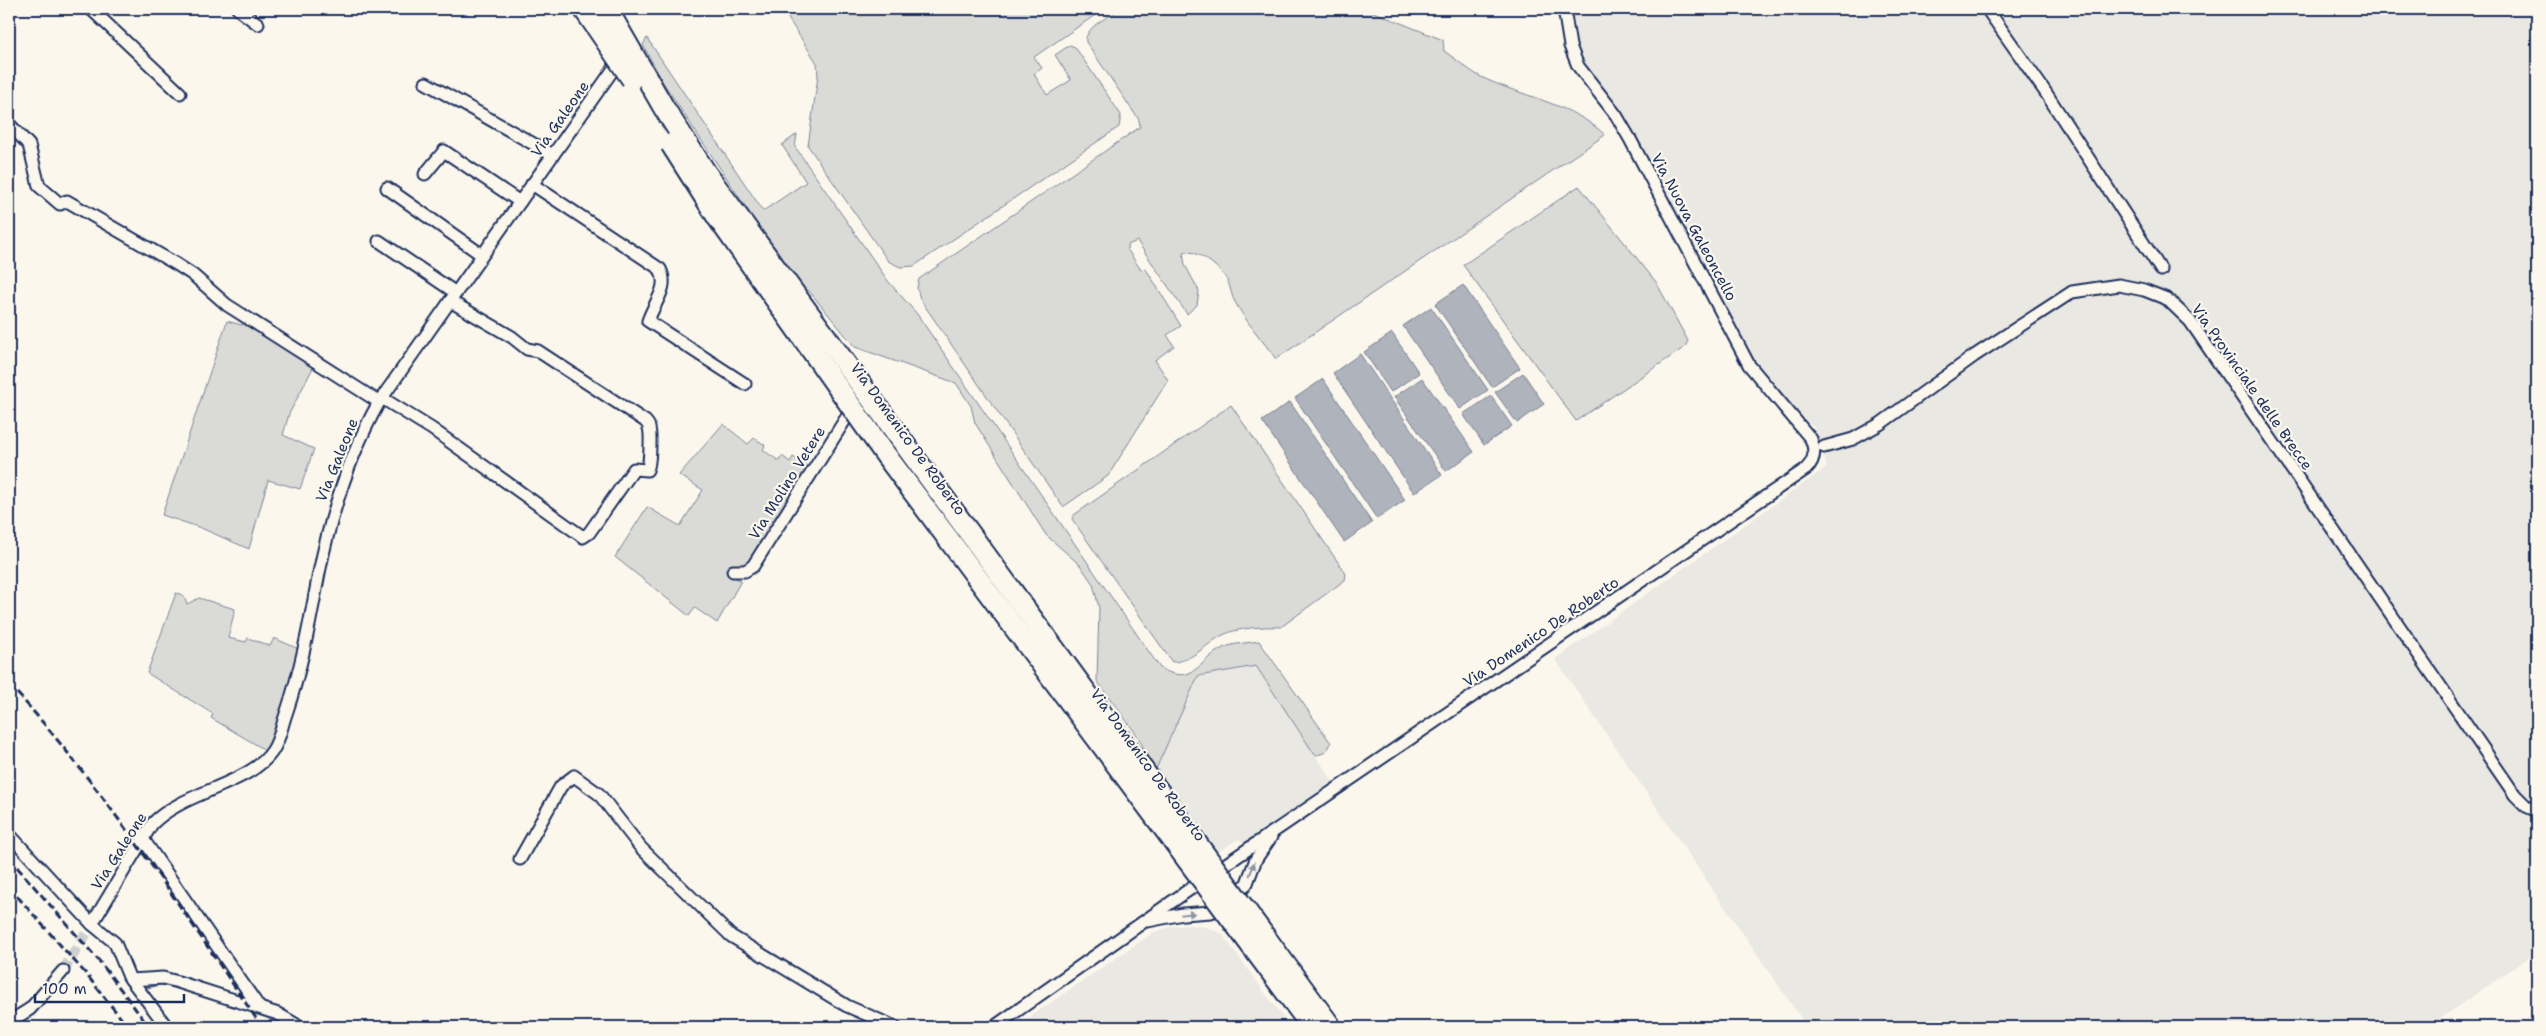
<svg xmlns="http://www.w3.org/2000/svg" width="2546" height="1036" font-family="'Shantell Sans',sans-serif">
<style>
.built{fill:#eae8e2}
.green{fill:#dadad7;stroke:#7a849a}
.water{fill:#afb3bb;stroke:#747e96}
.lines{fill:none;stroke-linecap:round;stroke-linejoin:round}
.stream{stroke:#747e96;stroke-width:3}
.street-tunnel{stroke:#cecfd0;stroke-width:11;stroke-dasharray:11 5.5;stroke-linecap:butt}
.street-casing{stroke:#1b2f5e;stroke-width:15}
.street{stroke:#fbf7ec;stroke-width:11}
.rail{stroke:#1b2f5e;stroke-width:3;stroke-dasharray:8 4;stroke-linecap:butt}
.highway-bridge-casing{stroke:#1b2f5e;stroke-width:24;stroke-linecap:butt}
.highway-bridge{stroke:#fbf7ec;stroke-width:20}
.oneway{fill:#8b93a5}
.labels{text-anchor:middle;stroke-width:4.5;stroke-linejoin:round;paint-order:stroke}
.street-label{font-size:15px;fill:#1b2f5e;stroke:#fbf7ec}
</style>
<rect width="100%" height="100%" fill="#fbf7ec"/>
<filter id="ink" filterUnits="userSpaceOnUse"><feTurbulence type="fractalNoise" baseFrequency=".02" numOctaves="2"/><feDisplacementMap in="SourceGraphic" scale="10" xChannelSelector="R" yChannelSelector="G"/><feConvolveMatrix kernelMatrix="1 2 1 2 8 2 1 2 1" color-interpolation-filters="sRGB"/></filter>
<g filter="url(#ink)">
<g class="built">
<path d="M1568,9h969v943l-109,75h-621l-252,-368 272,-192 -13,-40 -34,-30 -22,-28 -142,-261 -28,-35 -15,-32z"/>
<path d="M1256,666l78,117 -89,61 -7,-5 -22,14 -61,-82 43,-95z"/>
<path d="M1189,925l17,2 16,7 68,93h-275l139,-95 19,-6z"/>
</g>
<g class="green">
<path d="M782,9h322l-70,48 8,11 -8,6 13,21 24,-15 -16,-25 15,-10 5,2 46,68 -2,12 -205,139 -14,1 -12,-6 -80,-115 10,-70 -1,-13z"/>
<path d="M1121,9h245l77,31 1,11c12,8 23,18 35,25 40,20 93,27 126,59l-329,224c-13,-18 -30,-37 -41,-57 -4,-6 -4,-15 -8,-22 -7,-12 -29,-31 -44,-28l2,13 14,26 -2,14 -10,9 -50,-73 -9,4 -1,4 14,21 5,-1 35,57 -14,9 7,11 -19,14 13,20 -60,96 -45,31 -143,-208 -3,-11 2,-9 221,-152 -1,-7 -53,-78c-2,-15 24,-26 35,-33z"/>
<path d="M647,38l116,173 43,-29 -24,-37 15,-11 -2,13 3,4 90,130 29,33 243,354c36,21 40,-13 68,-22 9,-3 21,-3 31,-5l72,102c-4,9 -6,11 -16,12l-59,-89 -58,10 -43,95 -18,-36 -40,-54 2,-73 -6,-24 -13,-19 -34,-30 -71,-112 -4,-17 -15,-23 -101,-36 -46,-56 -8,-1 -137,-206 -21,-39z"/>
<path d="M1579,186l77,96 32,59 -3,6 -109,74 -113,-156z"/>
<path d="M227,321l15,4 4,-4 69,43 -26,50 -6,21 31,14 -14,40 -32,-9 -19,69 -48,-21 -39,-13z"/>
<path d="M1231,405l115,169 -1,6 -64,47c-14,-1 -46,1 -58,8 -16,8 -31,27 -51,27l-100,-143 2,-4z"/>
<path d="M723,424l25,20 6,-6 11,7 -2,5 16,11 3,-5 8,6 3,-5 16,10 -62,97h-3l-3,6 -8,-5 -5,8 13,8 -24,42 -22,-15 -6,8 -74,-59 32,-50 33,19 23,-36 -24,-15z"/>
<path d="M176,593l7,2 4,9 12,-6 36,11 -7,29 18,4 2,-4 22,8 4,-8 27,12 -24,80 -11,23 -6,-6 -49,-29 2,-4 -66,-41z"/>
</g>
<g class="water">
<path d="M1463,285l57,83 -28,19 -57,-83z"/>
<path d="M1431,307l57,83 -28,19 -57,-83z"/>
<path d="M1392,333l27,40 -28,19 -27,-40z"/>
<path d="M1360,354l82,121 -28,18 -81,-120z"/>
<path d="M1523,373l21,31 -27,19 -22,-31z"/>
<path d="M1422,378l52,74 -28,19 -52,-74z"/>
<path d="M1323,379l82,121 -28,19 -82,-121z"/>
<path d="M1491,396l21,30 -28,19 -21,-31z"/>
<path d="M1290,402l82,121 -28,19 -82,-121z"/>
</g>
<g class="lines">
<g class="stream">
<path d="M140,989l20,-5 13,2"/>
<path d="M236,1006l48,17"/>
</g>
<path class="street-tunnel" d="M63,971l29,-47"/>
<defs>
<g id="street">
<path d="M91,9l89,84"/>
<path d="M238,9l20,15"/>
<path d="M1987,9l57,81 117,180"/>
<path d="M426,83l127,72"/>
<path d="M9,124l20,21 10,41 21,18 7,-3 109,63 17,11 34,30 152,97"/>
<path d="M425,174l19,-23 76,51"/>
<path d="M532,184l128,85c10,19 -6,33 -12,52l97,63"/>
<path d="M387,188l95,67"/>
<path d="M379,241l77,52"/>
<path d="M382,398l50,31 151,108 6,-4 45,-64 13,1c3,-4 4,-36 2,-42 0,-3 -2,-5 -4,-7l-107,-70 -11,-2 -15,-12 -62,-36"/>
<path d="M1824,447l29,-8 27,-15 94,-68 98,-64 47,-7 25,5 23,9 23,22 325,474 11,11 11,5"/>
<path d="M733,571h12l8,-5 102,-162"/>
<path d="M9,834l83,90 23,19 14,34 38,50"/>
<path d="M143,839l116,168"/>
<path d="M520,859l41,-73 13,-10 25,18 42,54 90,88 116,70 48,21"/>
<path d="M1148,921l35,-7 28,-2 20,-8 16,-21 9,-24 15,-22"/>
<path d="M92,924l60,-100c31,-33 99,-39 121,-74 7,-11 9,-25 13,-36 16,-47 24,-93 33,-141 12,-60 30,-117 60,-171l243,-345"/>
<path d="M131,980l32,-2 15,4 100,32 22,13"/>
<path d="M9,1022l21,-13 33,-38"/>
<path d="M994,1027l216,-152 596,-406c9,-9 10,-18 5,-30l-62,-74 -119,-226 -14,-24 -38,-49 -8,-20 -6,-37"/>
</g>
</defs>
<use href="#street" class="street-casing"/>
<use href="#street" class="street"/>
<g class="rail">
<path d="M9,684c96,105 173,226 253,343"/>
<path d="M9,858l91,104 49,65"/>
<path d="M9,887l77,87 42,53"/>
</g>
<defs>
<g id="highway-bridge">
<path d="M584,9l48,70"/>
<path d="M607,9l57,99 42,65 625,854"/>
<path d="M671,144l47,74 167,236 427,573"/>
</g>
</defs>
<use href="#highway-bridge" class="highway-bridge-casing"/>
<use href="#highway-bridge" class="highway-bridge"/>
</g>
<defs><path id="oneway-solid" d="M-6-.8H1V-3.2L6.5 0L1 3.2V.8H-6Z" transform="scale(1.25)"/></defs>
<g class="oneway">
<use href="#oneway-solid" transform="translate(1252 869) rotate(-70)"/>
<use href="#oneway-solid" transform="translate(1188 914) rotate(-6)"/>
</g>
</g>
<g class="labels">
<g class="street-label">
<text transform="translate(560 119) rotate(-55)" y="5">Via Galeone</text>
<text transform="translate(1694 227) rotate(62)" y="5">Via Nuova Galeoncello</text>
<text transform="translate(2252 387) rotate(55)" y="5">Via Provinciale delle Brecce</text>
<text transform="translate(908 439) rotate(54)" y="5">Via Domenico De Roberto</text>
<text transform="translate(337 460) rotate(-68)" y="5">Via Galeone</text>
<text transform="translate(787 483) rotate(-58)" y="5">Via Molino Vetere</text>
<text transform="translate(1541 632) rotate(-34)" y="5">Via Domenico De Roberto</text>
<text transform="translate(1148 765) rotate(54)" y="5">Via Domenico De Roberto</text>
<text transform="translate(119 851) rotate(-57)" y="5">Via Galeone</text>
</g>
</g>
<rect width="2546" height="1036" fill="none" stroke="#fbf7ec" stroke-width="30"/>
<rect x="15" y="15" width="2516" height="1006" fill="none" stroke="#1b2f5e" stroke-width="2" filter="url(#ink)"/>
<path d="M35 994v8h149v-8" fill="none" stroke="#1b2f5e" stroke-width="2.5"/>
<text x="42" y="994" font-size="15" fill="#1b2f5e" stroke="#fbf7ec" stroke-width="4" paint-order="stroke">100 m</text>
</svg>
